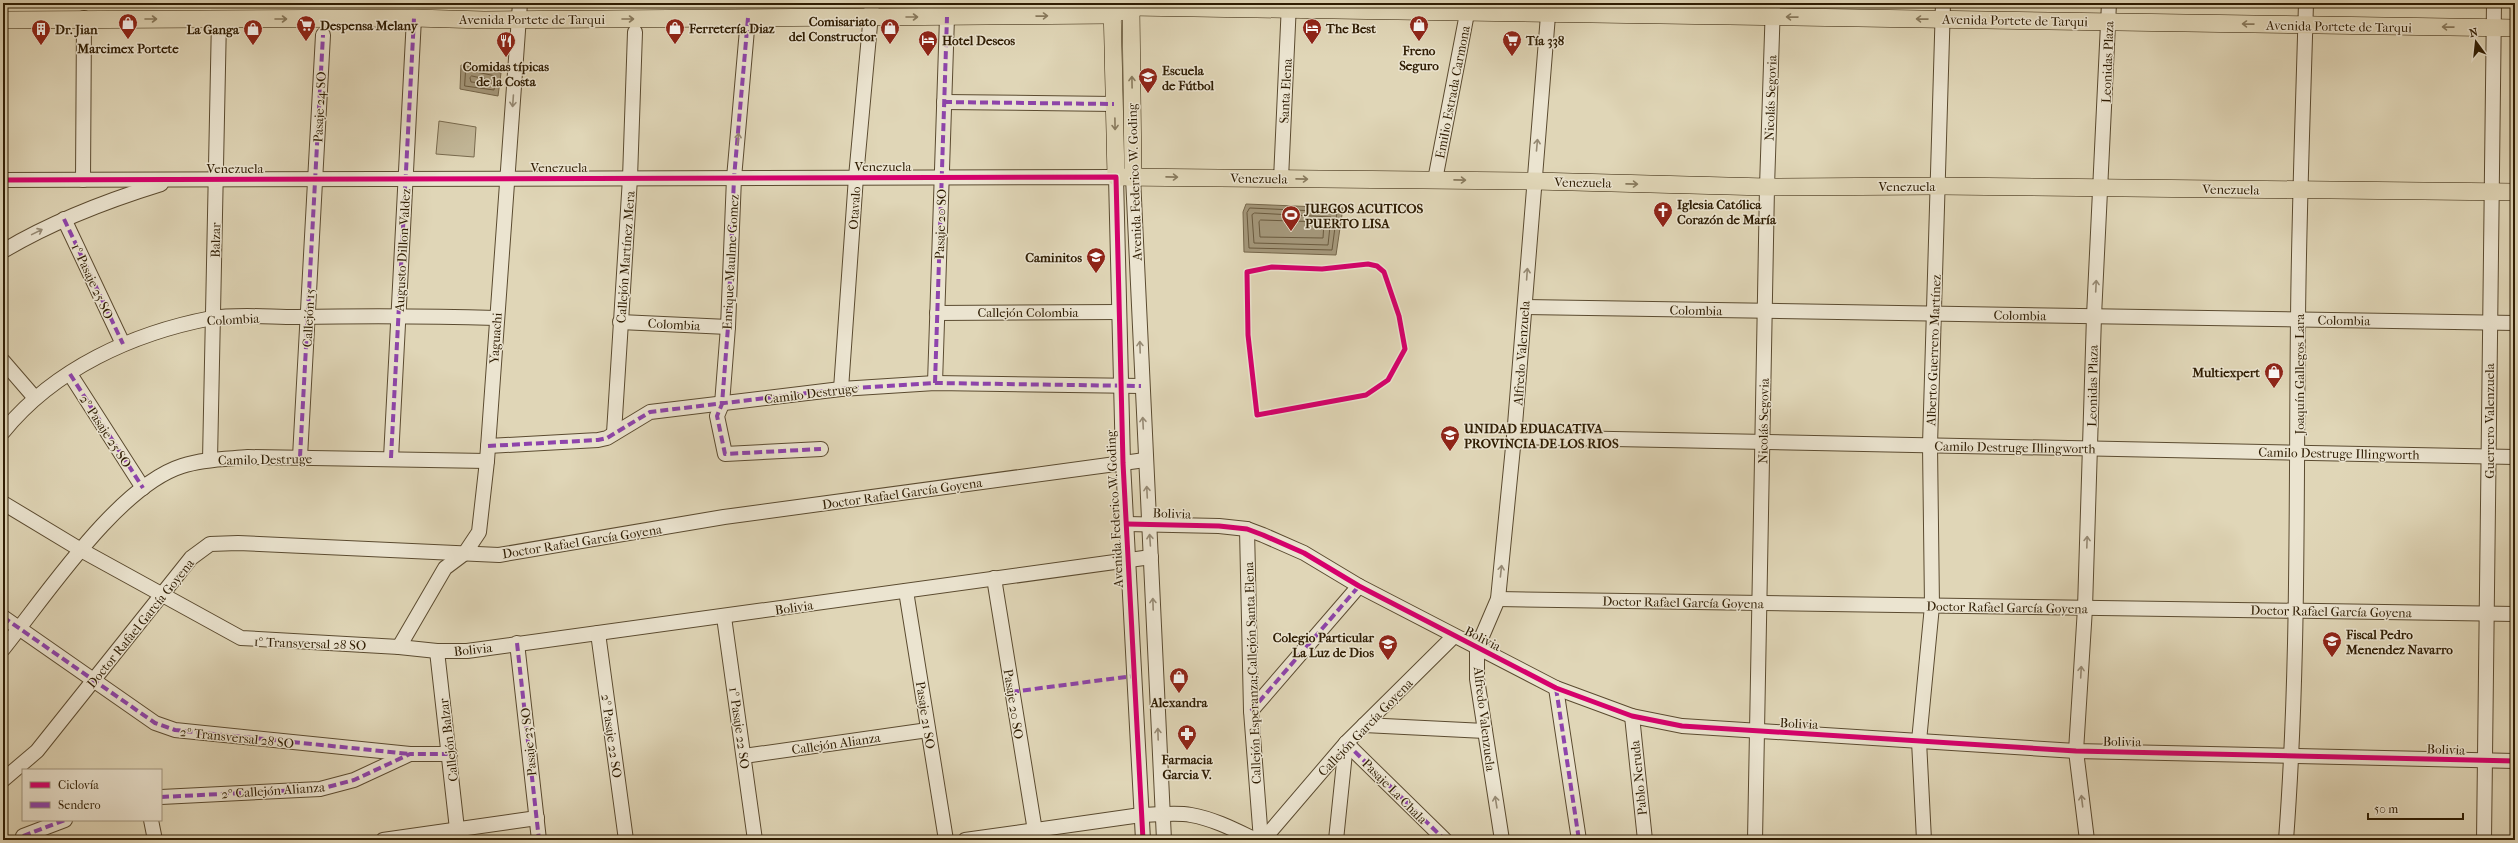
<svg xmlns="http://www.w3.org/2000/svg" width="2518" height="843" font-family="'IM FELL French Canon',serif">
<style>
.green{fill:#c2b798;stroke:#786a4e}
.water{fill:#a4977a;stroke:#75664a}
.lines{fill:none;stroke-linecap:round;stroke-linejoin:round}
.shore{stroke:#6a5a3e;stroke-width:1}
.minor-casing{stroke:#5b4b30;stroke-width:16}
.major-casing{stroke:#2f1d03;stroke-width:18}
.minor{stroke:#ebe4d0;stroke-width:14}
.major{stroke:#e0d6b7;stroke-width:17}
.quiet{stroke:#8e44ad;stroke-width:4;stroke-dasharray:8 4;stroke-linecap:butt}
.cycleway-casing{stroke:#ebe4d0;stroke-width:8}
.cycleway{stroke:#d6006c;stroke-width:5}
.oneway{stroke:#887a5d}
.oneway2{stroke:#968a74}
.labels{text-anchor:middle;stroke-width:3;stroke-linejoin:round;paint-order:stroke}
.street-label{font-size:13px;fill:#2f1d03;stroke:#ebe4d0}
.poi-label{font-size:13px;font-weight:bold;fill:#2f1d03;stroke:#ebe4d0;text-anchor:start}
</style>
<rect width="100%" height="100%" fill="#e0d6b7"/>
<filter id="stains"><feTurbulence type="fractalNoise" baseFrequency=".005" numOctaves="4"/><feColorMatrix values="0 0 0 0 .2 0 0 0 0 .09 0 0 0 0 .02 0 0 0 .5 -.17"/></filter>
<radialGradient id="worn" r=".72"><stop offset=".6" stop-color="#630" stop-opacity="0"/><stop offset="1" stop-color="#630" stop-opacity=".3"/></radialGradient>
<path class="green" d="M439,121l37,6 -2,30 -38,-3z"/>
<g class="water">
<path d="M461,65l40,8 -3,23 -38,-7z"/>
<path d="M1246,204l97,4 -7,47 -92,-3 -1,-40z"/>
</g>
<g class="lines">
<g class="shore">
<path d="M466,70l30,6 -2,14 -29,-4z"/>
<path d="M472,76l18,4 1,4 -20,-2 -1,-4z"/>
<path d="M1250,208l87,4 -5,38 -83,-2 -2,-35z"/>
<path d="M1255,213l76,4 -3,28 -74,-2 -2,-28z"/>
<path d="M1261,220l63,2 -1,16 -63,-1 -1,-15z"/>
</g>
<defs>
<g id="minor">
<path d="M748,18l-14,160 -6,149 -6,77 -5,12 8,38 96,-5"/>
<path d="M944,102l170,2"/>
<path d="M1133,177l31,663"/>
<path d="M1281,179l8,-176"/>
<path d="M3,180l1113,-3 7,286 20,377"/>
<path d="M83,180l1,-162"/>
<path d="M1435,180l34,-177"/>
<path d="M64,219l59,125"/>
<path d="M3,251c50,-30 103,-50 158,-67"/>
<path d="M1525,307l990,16"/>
<path d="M937,313l182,-1"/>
<path d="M620,322l108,5"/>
<path d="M3,361l32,37"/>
<path d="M70,374l73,114"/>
<path d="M935,383l12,-366"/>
<path d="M841,389l15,-212 16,-174"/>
<path d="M3,432c51,-63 130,-99 209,-114 23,-4 59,-1 84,-1 67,-1 134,-1 200,1"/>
<path d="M614,433l16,-255 5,-146"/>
<path d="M1514,437l1001,20"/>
<path d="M488,446l110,-6 9,-2 43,-26 191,-23 94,-6 206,3"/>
<path d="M300,457l23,-422"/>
<path d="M391,458l23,-440"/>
<path d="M210,460l9,-441"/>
<path d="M3,503l78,47 160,88 158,9 38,4h30l684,-94"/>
<path d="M1127,524l92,2 28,3 16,6 41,18 55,33 197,102 76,28 50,10 394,25 439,10"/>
<path d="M1247,529l4,182 10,129"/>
<path d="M994,578l41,253"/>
<path d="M906,591l40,249"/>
<path d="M1498,599l1017,15"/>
<path d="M3,617l152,106 20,7 235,24"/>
<path d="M724,617l31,223"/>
<path d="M598,633l28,207"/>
<path d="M517,643l22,197"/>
<path d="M399,647l46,-79 20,-15 14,-21 8,-71 33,-458"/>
<path d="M3,649c42,-52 115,-163 179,-183 21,-7 44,-7 66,-9l239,4"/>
<path d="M437,651l20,178"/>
<path d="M1556,688l23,152"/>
<path d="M1251,711l108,-125"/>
<path d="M1632,716l13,124"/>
<path d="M1364,725l121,6"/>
<path d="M1346,743l99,97"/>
<path d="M744,756l184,-26"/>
<path d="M3,780l34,-29 154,-193 19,-14 28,-1 261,12 225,-38 421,-57"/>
<path d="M161,797l159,-8 34,-9 56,-26h40"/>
<path d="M151,820l4,20"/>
<path d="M23,836l42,-16"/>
<path d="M383,840l154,-22"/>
<path d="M965,840l176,-25c16,0 34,-3 50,0 23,4 44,15 65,25"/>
<path d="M1263,840l83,-97 108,-107"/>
<path d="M1336,840l10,-97"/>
<path d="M1502,840l-25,-161v-31l21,-49 16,-162 35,-434"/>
<path d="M1755,840l12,-653 6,-184"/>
<path d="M1924,840l-5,-99 13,-135 -2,-161 13,-442"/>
<path d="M2087,840l-11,-89 9,-143 9,-292 15,-313"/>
<path d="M2286,840c13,-174 10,-347 12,-521 1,-106 5,-211 8,-316"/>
<path d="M2484,840l10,-837"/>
</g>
<g id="major">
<path d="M1112,3l4,174 418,4 233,6 172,-1 576,6"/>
<path d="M1121,3l10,4 1384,21"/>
<path d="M1131,7l2,170"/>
<path d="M3,20l411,-2 70,2 628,-5 10,-4"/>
</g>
</defs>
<use href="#minor" class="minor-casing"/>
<use href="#major" class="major-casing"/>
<use href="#minor" class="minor"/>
<use href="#major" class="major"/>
<g class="quiet">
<path d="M748,18l-14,160 -6,149 -6,77 -5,12 8,38 96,-5"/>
<path d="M944,102l170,2"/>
<path d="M64,219l59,125"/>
<path d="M70,374l73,114"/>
<path d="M935,383l12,-366"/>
<path d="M488,446l110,-6 9,-2 43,-26 191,-23 94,-6 206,3"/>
<path d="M300,457l23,-422"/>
<path d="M391,458l23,-440"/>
<path d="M3,617l152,106 20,7 235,24"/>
<path d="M517,643l22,197"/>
<path d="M1556,688l23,152"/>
<path d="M1011,692l122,-16"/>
<path d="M1251,711l108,-125"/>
<path d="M1346,743l99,97"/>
<path d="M161,797l159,-8 34,-9 56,-26h40"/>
<path d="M23,836l42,-16"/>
</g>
<defs>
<g id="cycleway">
<path d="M3,180l1113,-3 7,286 20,377"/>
<path d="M1368,264l9,2 7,6 15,44 6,33 -17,31 -22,15 -109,20 -9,-80 -1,-63 25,-5 50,2z"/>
<path d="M1127,524l92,2 28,3 16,6 41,18 55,33 197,102 76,28 50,10 394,25 439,10"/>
</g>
</defs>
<use href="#cycleway" class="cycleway-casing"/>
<use href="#cycleway" class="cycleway"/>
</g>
<defs><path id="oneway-shaft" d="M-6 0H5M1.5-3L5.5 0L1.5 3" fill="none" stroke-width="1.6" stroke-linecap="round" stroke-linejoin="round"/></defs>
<g class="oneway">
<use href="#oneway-shaft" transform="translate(1042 16) rotate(-1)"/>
<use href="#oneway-shaft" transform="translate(912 17)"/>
<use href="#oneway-shaft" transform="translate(1792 17) rotate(-179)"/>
<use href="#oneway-shaft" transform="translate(151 19)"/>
<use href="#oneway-shaft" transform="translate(281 19)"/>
<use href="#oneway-shaft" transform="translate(628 19)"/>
<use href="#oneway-shaft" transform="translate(1922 19) rotate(-179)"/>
<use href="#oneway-shaft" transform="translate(2248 24) rotate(-179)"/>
<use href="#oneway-shaft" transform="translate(2448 27) rotate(-179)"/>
<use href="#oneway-shaft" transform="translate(1132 82) rotate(-91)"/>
<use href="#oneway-shaft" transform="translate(1115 124) rotate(89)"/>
<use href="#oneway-shaft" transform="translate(1172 177) rotate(1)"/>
<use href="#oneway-shaft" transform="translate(1302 179) rotate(1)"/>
<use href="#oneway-shaft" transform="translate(1460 180) rotate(1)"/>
<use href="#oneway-shaft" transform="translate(1632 184) rotate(1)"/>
</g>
<g class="oneway2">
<use href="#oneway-shaft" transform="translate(513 101) rotate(94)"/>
<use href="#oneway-shaft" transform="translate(738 139) rotate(-85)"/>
<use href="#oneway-shaft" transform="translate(1537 145) rotate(-85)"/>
<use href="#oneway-shaft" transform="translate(37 232) rotate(-26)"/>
<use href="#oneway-shaft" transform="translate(1527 274) rotate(-86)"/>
<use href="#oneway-shaft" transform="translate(2096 286) rotate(-87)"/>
<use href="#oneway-shaft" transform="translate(1140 347) rotate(-92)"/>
<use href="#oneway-shaft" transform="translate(1143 423) rotate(-93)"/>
<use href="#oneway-shaft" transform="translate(1147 492) rotate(-93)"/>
<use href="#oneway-shaft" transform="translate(1150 540) rotate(-94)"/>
<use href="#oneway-shaft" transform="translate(2087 542) rotate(-88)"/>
<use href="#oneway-shaft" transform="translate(1501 571) rotate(-84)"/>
<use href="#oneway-shaft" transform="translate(1153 604) rotate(-92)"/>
<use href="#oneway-shaft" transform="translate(2081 672) rotate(-87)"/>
<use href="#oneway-shaft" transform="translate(1158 734) rotate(-92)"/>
<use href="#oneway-shaft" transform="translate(2082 801) rotate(-97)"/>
<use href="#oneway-shaft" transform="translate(1496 802) rotate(-99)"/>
</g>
<defs>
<symbol id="shop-pin" viewBox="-11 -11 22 30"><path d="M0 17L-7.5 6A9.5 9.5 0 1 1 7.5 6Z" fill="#8f2418" stroke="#ebe4d0"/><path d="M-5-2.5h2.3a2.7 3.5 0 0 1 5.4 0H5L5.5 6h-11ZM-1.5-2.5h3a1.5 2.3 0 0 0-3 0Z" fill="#fff"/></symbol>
<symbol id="supermarket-pin" viewBox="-11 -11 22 30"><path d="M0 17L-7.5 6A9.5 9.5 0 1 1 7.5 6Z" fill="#8f2418" stroke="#ebe4d0"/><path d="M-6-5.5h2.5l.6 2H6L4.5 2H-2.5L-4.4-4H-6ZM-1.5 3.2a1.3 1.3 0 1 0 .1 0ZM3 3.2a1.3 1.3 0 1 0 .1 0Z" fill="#fff"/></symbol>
<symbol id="hotel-pin" viewBox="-11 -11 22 30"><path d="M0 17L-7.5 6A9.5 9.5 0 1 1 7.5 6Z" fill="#8f2418" stroke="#ebe4d0"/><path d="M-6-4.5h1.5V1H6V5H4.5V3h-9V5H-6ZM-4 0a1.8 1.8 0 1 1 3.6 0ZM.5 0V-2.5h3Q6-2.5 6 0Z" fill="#fff"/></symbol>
<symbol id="building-pin" viewBox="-11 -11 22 30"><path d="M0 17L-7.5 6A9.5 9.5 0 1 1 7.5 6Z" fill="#8f2418" stroke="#ebe4d0"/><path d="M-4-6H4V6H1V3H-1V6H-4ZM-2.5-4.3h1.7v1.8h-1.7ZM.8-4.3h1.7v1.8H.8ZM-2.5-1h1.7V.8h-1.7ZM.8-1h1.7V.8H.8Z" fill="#fff"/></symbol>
<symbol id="restaurant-pin" viewBox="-11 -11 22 30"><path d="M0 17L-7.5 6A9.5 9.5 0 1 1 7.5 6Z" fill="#8f2418" stroke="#ebe4d0"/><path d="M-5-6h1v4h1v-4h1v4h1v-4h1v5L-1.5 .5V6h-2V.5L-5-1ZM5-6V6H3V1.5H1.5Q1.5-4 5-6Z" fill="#fff"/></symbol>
<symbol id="school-pin" viewBox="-11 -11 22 30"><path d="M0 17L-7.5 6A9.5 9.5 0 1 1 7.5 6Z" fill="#8f2418" stroke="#ebe4d0"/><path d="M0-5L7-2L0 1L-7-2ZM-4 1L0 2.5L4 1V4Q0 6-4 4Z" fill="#fff"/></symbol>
<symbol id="church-pin" viewBox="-11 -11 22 30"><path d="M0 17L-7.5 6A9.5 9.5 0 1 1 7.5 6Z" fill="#8f2418" stroke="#ebe4d0"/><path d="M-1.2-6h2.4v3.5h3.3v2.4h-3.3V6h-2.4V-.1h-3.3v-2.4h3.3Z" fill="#fff"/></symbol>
<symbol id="stadium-pin" viewBox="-11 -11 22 30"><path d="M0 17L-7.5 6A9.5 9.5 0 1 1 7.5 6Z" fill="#8f2418" stroke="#ebe4d0"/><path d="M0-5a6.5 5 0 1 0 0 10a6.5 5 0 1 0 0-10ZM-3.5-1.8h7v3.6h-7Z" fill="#fff"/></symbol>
<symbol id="pharmacy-pin" viewBox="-11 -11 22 30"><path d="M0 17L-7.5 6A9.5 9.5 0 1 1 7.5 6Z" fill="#8f2418" stroke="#ebe4d0"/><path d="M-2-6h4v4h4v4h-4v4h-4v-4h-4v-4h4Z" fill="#fff"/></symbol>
</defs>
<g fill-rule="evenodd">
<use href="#shop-pin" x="117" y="12" width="22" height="30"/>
<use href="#supermarket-pin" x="295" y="14" width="22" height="30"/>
<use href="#shop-pin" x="1408" y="14" width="22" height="30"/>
<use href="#shop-pin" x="664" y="17" width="22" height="30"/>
<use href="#shop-pin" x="879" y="17" width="22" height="30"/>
<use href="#hotel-pin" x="1301" y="17" width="22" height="30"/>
<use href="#building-pin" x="30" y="18" width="22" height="30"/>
<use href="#shop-pin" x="242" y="18" width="22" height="30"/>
<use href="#hotel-pin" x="917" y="29" width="22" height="30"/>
<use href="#supermarket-pin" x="1501" y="29" width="22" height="30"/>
<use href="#restaurant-pin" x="495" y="30" width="22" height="30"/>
<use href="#school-pin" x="1137" y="66" width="22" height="30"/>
<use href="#church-pin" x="1652" y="200" width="22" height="30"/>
<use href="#stadium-pin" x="1280" y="204" width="22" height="30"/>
<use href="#school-pin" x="1085" y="246" width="22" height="30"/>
<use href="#shop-pin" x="2263" y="361" width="22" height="30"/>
<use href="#school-pin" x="1439" y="424" width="22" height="30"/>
<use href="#school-pin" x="2321" y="630" width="22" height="30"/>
<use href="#school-pin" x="1377" y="633" width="22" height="30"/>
<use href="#shop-pin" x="1168" y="666" width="22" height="30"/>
<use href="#pharmacy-pin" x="1176" y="723" width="22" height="30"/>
</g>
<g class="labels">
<g class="street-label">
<text x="532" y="24">Avenida Portete de Tarqui</text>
<text transform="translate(2015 20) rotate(1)" y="5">Avenida Portete de Tarqui</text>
<text transform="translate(2339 26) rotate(1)" y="5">Avenida Portete de Tarqui</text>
<text transform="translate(2107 62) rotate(-88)" y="5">Leonidas Plaza</text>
<text transform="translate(1285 91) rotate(-87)" y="5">Santa Elena</text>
<text transform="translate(1452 92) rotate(-79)" y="5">Emilio Estrada Carmona</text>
<text transform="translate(1770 98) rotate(-88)" y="5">Nicolás Segovia</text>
<text transform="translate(319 107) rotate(-87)" y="5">Pasaje 24 SO</text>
<text x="883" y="171">Venezuela</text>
<text x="559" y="172">Venezuela</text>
<text x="235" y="173">Venezuela</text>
<text transform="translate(1259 178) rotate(1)" y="5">Venezuela</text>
<text transform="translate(1134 182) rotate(-92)" y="5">Avenida Federico W. Goding</text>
<text transform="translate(1583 182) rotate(1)" y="5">Venezuela</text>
<text x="1907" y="191">Venezuela</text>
<text transform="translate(2231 189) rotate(1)" y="5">Venezuela</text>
<text transform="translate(854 208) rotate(-86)" y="5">Otavalo</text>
<text transform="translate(940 224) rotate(-88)" y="5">Pasaje 20 SO</text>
<text transform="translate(215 240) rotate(-89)" y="5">Balzar</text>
<text transform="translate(402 250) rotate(-87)" y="5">Augusto Dillon Valdez</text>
<text transform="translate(625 257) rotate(-86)" y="5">Callejón Martínez Mera</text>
<text transform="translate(730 262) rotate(-87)" y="5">Enrique Maulme Gomez</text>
<text transform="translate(93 281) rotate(65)" y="5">1º Pasaje 25 SO</text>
<text transform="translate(1696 310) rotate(1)" y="5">Colombia</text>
<text x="1028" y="317">Callejón Colombia</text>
<text transform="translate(2020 315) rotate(1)" y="5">Colombia</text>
<text transform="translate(308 318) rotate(-87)" y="5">Callejón 15</text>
<text transform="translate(233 319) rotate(-3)" y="5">Colombia</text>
<text transform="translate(2344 320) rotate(1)" y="5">Colombia</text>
<text transform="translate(674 324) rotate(3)" y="5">Colombia</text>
<text transform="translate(495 338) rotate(-86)" y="5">Yaguachi</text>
<text transform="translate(1933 350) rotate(-88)" y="5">Alberto Guerrero Martínez</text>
<text transform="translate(1521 353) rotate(-86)" y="5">Alfredo Valenzuela</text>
<text transform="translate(2299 374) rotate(-90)" y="5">Joaquín Gallegos Lara</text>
<text transform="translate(2092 386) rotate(-89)" y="5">Leonidas Plaza</text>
<text transform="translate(811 393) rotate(-7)" y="5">Camilo Destruge</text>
<text transform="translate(1763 421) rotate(-89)" y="5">Nicolás Segovia</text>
<text transform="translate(2489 421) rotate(-90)" y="5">Guerrero Valenzuela</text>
<text transform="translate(106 431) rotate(57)" y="5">2º Pasaje 25 SO</text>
<text transform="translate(2015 447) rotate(1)" y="5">Camilo Destruge Illingworth</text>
<text transform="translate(2339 453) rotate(1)" y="5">Camilo Destruge Illingworth</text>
<text transform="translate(265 459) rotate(-1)" y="5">Camilo Destruge</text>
<text transform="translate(902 493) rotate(-8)" y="5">Doctor Rafael García Goyena</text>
<text transform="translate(1114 509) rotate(-93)" y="5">Avenida Federico W. Goding</text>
<text transform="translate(1172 513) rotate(2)" y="5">Bolivia</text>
<text transform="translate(582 541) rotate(-9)" y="5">Doctor Rafael García Goyena</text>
<text transform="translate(1683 602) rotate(1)" y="5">Doctor Rafael García Goyena</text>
<text transform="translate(794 607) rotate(-8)" y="5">Bolivia</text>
<text transform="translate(2007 607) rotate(1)" y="5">Doctor Rafael García Goyena</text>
<text transform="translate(2331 611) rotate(1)" y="5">Doctor Rafael García Goyena</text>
<text transform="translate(140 623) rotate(-51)" y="5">Doctor Rafael García Goyena</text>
<text transform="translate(1483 638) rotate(27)" y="5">Bolivia</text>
<text transform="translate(310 643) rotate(2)" y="5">1º Transversal 28 SO</text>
<text transform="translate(473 649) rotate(-6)" y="5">Bolivia</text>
<text transform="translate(1252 673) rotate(-92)" y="5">Callejón Esperanza;Callejón Santa Elena</text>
<text transform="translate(1014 704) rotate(81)" y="5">Pasaje 20 SO</text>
<text transform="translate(926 715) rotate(81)" y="5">Pasaje 21 SO</text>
<text transform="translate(1485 719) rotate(83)" y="5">Alfredo Valenzuela</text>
<text transform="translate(1799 723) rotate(3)" y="5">Bolivia</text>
<text transform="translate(1365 727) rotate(-46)" y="5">Callejón García Goyena</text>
<text transform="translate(740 728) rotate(82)" y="5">1º Pasaje 22 SO</text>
<text transform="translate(612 736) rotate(82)" y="5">2º Pasaje 22 SO</text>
<text transform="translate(237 737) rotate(6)" y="5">2º Transversal 28 SO</text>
<text transform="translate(448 740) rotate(-97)" y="5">Callejón Balzar</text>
<text transform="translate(2122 741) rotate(1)" y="5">Bolivia</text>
<text transform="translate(528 742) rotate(-96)" y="5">Pasaje 23 SO</text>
<text transform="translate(836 743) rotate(-8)" y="5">Callejón Alianza</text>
<text transform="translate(2446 749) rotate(2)" y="5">Bolivia</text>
<text transform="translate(1638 778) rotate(-96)" y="5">Pablo Neruda</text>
<text transform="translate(273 790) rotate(-4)" y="5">2º Callejón Alianza</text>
<text transform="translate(1395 791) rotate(45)" y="5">Pasaje La Chala</text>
</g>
<g class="poi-label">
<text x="876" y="26" text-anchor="end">Comisariato<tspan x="876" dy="15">del Constructor</tspan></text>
<text x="320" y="30">Despensa Melany</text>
<text x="689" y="33">Ferretería Diaz</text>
<text x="1326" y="33">The Best</text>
<text x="55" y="34">Dr. Jian</text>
<text x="239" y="34" text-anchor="end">La Ganga</text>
<text x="942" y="45">Hotel Deseos</text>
<text x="1526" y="45">Tía 338</text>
<text x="128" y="53" text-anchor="middle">Marcimex Portete</text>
<text x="1419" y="55" text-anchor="middle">Freno<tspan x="1419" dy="15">Seguro</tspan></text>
<text x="506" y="71" text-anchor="middle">Comidas típicas<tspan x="506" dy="15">de la Costa</tspan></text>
<text x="1162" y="75">Escuela<tspan x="1162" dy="15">de Fútbol</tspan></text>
<text x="1677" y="209">Iglesia Católica<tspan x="1677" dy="15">Corazón de María</tspan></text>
<text x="1305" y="213">JUEGOS ACUTICOS<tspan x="1305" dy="15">PUERTO LISA</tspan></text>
<text x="1082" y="262" text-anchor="end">Caminitos</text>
<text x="2260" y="377" text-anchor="end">Multiexpert</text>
<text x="1464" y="433">UNIDAD EDUACATIVA<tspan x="1464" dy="15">PROVINCIA DE LOS RIOS</tspan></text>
<text x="2346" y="639">Fiscal Pedro<tspan x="2346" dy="15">Menendez Navarro</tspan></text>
<text x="1374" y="642" text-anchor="end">Colegio Particular<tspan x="1374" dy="15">La Luz de Dios</tspan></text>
<text x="1179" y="707" text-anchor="middle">Alexandra</text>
<text x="1187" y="764" text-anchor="middle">Farmacia<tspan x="1187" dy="15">Garcia V.</tspan></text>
</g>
</g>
<rect width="2518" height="843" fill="none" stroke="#e0d6b7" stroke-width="16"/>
<rect x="4" y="4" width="2510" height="835" fill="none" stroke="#2f1d03" stroke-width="2"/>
<rect x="8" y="8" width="2502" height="827" fill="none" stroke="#2f1d03"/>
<rect x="22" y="769" width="140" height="52" fill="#ebe4d0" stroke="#a0947e"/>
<rect x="30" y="782" width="20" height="6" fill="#d6006c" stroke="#a0947e"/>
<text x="58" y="789" font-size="12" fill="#2f1d03">Ciclovía</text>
<rect x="30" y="802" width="20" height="6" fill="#8e44ad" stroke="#a0947e"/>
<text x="58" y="809" font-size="12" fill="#2f1d03">Sendero</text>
<g transform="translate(2476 42) rotate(345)" stroke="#ebe4d0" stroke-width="3" paint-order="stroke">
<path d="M0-3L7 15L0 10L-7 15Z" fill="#2f1d03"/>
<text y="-6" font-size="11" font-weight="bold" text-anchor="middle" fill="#2f1d03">N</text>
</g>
<path d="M2368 813v6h95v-6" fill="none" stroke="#2f1d03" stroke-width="2"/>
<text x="2374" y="813" font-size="12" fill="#2f1d03" stroke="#ebe4d0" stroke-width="3" paint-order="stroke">50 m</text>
<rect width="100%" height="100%" filter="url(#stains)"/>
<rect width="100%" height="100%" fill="url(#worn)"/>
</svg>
